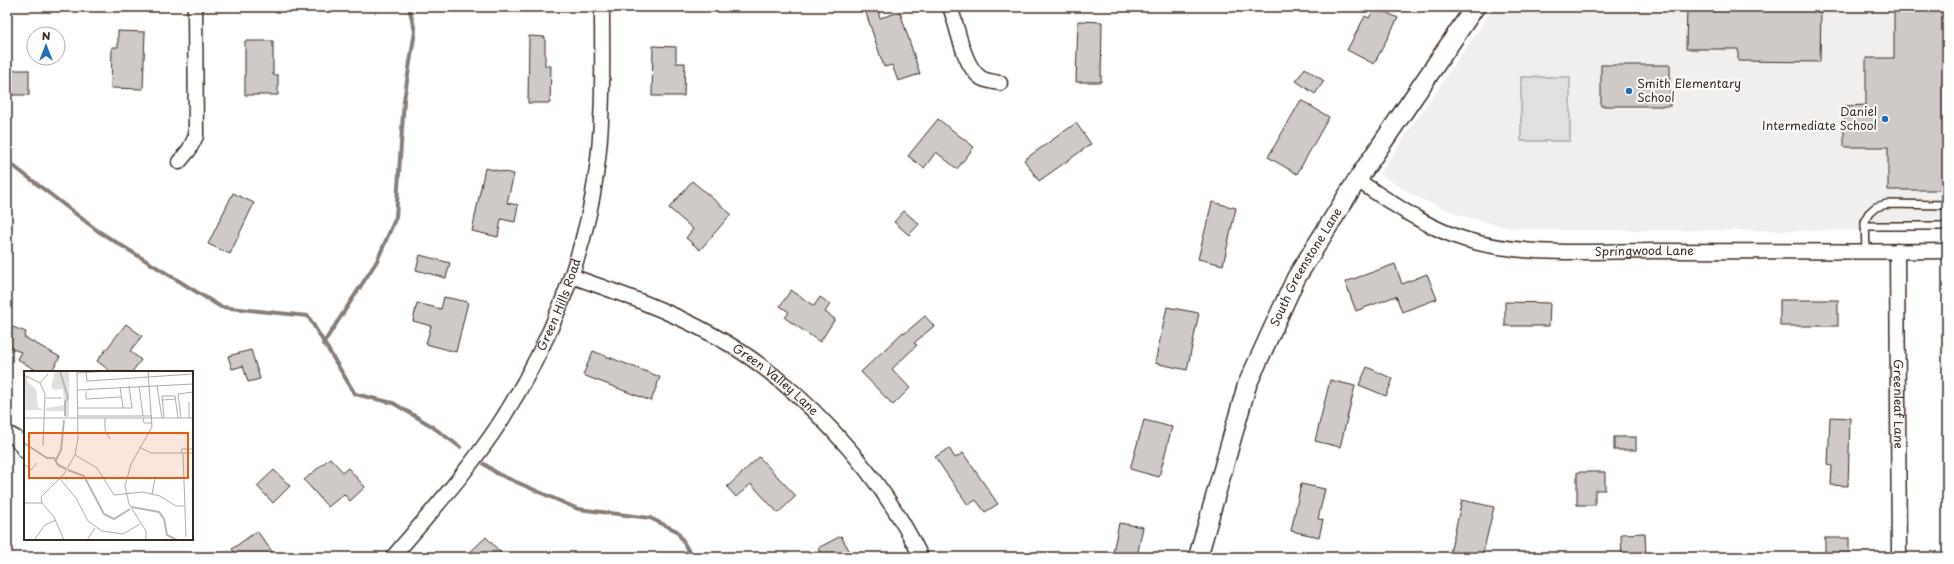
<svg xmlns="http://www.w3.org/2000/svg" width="1954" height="564" font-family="'Playpen Sans',sans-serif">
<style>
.built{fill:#f1efee}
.green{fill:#e2e0de;stroke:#8e857e}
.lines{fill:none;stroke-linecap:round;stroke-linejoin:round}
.stream{stroke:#887e77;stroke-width:4}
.building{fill:#cfcac7;stroke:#3b2a1e}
.service-casing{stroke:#3b2a1e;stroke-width:10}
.minor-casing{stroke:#3b2a1e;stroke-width:17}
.tertiary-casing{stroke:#3b2a1e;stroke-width:21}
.service{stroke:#fff;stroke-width:7}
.minor{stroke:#fff;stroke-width:14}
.tertiary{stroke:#fff;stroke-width:18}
.poi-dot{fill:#1f6fb2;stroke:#fff;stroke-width:1.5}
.labels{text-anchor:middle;stroke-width:4;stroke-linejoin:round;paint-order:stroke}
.poi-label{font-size:12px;fill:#3b2a1e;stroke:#fff;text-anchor:start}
.street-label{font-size:12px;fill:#3b2a1e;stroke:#fff}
.inset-river{fill:none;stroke:#bcb6b3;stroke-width:2}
.inset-road{fill:none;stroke:#b1aaa5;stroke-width:1}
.view{fill:#e8590c;fill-opacity:0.15;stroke:#e8590c;stroke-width:2}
.inset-edge{fill:none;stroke:#3b2a1e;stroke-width:2}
</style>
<rect width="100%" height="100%" fill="#fff"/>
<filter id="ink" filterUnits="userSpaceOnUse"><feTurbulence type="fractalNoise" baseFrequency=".025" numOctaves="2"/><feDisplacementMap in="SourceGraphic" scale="8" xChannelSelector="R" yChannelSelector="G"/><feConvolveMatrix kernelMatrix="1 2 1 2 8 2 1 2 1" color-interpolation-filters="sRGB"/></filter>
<g filter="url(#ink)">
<path class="built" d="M1494,7h453v224l-394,-1 -44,-2 -50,-13 -41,-17 -39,-24z"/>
<rect class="green" x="1521" y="77" width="49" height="64"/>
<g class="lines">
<g class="stream">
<path d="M7,161l91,70 123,76 87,9 47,78 38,9 37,22 30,22"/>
<path d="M323,344l54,-83 19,-44 8,-117 11,-69 -6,-24"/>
<path d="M484,464l14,10 80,35 72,9 27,13 15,26"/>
</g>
</g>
<g class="building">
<path d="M864,7h13l3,11 20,-6 20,62 -22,7 -6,-16 -8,2z"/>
<path d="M1375,7l23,11 -24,46 -27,-14 18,-34 4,2z"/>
<path d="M1687,7h134l-1,55 -82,-1v-12h-52z"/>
<path d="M1894,7h53v183h-59v-43h-44v-41l22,-1v-47h28z"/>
<path d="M1078,21l24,1 -1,60h-25z"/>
<path d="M118,31l27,1 -2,57 -32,-1 1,-41h6z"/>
<path d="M529,36l16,1v29h6l-1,37h-22z"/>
<path d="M245,41h28v34h5v20h-33z"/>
<path d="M653,46l23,1v16h9l-1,33h-32z"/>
<rect x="1601" y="65" width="69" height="41"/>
<path d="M1305,68l19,13 -9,13 -19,-13z"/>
<rect x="12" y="70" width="17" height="25"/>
<path d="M1301,100l28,17 -32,57 -29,-17z"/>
<path d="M938,119l36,28 -17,22 -21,-17 -12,16 -16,-12z"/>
<path d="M1076,123l15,21 -52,37 -15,-21z"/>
<path d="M485,168l29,6 -7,29 11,2 -3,17 -14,-3 -3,18 -26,-6z"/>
<path d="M692,181l39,33 -31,36 -14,-12 7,-9 -24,-21z"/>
<path d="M233,193l21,10 -24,51 -22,-10z"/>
<path d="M1212,202l24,6 -13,57 -25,-6z"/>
<path d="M904,211l15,13 -10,11 -15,-13z"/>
<path d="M420,255l30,8 -4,15 -30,-8z"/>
<path d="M1395,264l7,20 25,-10 10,25 -35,13 -6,-16 -40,15 -11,-29z"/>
<path d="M791,290l23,16 6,-9 10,7 -5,8 10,7 -15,23 -35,-24 4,-6 -9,-6z"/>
<path d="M444,297l24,5 -12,50 -30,-8 5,-18 -18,-5 4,-18 24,6z"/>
<rect x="1780" y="300" width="58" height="26"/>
<path d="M1505,302l45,1 -1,23h-44z"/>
<path d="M1167,307l32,6 -12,57 -32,-7z"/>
<path d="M925,316l9,10 -20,17 3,2 -25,24 18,19 -17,17 -32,-33 42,-40 2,1z"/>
<path d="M126,324l16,12 -12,15 11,9 -9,12h-21l-14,-11z"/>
<path d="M7,325l19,7 -2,5 36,20 -9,15h-12l-22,-13 4,-7 -14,-5z"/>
<path d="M251,350l9,29 -12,3 -5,-16 -11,3 -4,-13z"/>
<path d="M593,351l67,26 -9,24 -68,-26z"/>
<path d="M1367,367l26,12 -7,17 -27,-11z"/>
<path d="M1330,380l25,6 -15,61 -25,-6z"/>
<path d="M1830,417l20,1 -2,68 -17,-1 1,-19 -4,-1z"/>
<path d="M1144,420l28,7 -13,50 -29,-8z"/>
<rect x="1614" y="437" width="22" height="13"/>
<path d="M949,448l6,10 8,-5 35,51 -13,8 -9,-12 -8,5 -33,-48z"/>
<path d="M759,457l37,39 -18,17 -27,-29 -15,13 -9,-10z"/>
<path d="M330,458l13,14 5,-4 17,19 -15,14 -6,-7 -16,13 -24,-27z"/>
<path d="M274,470l16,16 -17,17 -16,-17z"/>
<path d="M1577,472h28v18h-10v15h-18z"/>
<path d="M1301,484l24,5 -7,30 5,1 -4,17 -28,-6z"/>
<path d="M1462,500l32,7 -12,50h-18l-14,-4z"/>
<path d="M1119,523l24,4 -6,30h-25z"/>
<path d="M257,531l19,26h-38l-6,-8z"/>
<path d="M1645,533l1,24h-24l-1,-23z"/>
<path d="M841,536l12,21h-30l-5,-9z"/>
<path d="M486,537l19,20h-40z"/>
<rect x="1825" y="538" width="24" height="19"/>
</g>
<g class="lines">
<defs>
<g id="service">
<path d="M1865,226h82"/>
<path d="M1866,252l-1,-32 4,-7 7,-6 11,-3 60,1"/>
</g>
<g id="minor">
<path d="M950,7c8,20 13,59 31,71 5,3 13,4 19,5"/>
<path d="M179,162l10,-12 7,-14 -1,-129"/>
<path id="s1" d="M1357,180c35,23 69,48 110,60 59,17 126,11 187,11 98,0 195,1 293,0"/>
<path id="s2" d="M1897,251l2,306"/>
<path id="s3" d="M571,276c49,17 97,34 142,59 84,45 167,137 208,222"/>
<path d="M7,433l9,5 9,13"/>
<path id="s4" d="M393,557c37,-44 77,-88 108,-136 47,-74 83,-160 95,-246 8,-53 6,-115 6,-168"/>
</g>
<g id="tertiary">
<path id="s5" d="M1198,557l49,-172 49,-107 61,-98 118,-173"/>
</g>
</defs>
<use href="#service" class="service-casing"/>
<use href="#minor" class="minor-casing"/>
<use href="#tertiary" class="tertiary-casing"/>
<use href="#service" class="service"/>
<use href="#minor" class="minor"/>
<use href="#tertiary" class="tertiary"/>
</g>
</g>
<g class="poi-dot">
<circle cx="1629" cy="91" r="4"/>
<circle cx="1885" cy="119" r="4"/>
</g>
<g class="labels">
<g class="poi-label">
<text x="1637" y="88">Smith Elementary<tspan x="1637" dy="14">School</tspan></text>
<text x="1877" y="116" text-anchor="end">Daniel<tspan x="1877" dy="14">Intermediate School</tspan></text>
</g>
<g class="street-label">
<text dy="4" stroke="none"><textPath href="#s1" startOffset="304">Springwood Lane</textPath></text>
<text dy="4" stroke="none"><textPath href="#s5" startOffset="311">South Greenstone Lane</textPath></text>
<text dy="4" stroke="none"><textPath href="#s4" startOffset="304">Green Hills Road</textPath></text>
<text dy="4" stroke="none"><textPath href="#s3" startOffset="231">Green Valley Lane</textPath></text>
<text dy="4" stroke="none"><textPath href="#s2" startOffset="153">Greenleaf Lane</textPath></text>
</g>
</g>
<g transform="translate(24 371)">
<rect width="169" height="169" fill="#fff"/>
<path d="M31,0h14v46h-4l-1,-6h-18v-3l18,-3 -1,-16 -9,1 -3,-3zM0,5l4,1 -1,5 9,7 2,18 6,3h-20z" fill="#e2e0de"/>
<path class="inset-river" d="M36,0l8,27 -3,4v14M0,72l23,15h7l4,7 8,4M32,89l5,-10 3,-30M44,99l16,6 20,38 10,5 16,-10M108,136l27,5 5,7 3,16 10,5"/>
<path class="inset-road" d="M62,0l1,10 61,-4M53,2l33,-2M0,4l16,8 5,11 -2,52M124,6l45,-3M16,12l8,-9M115,15l4,30M133,15l5,32M96,16l3,21M53,19l116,-6M62,20v8l35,-2M22,27h16M138,29l14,-1M165,31v16M53,37h55l-3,-22M54,45h74M0,47h169M81,47v12l5,9M119,47l1,5h8M140,47l-2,-22h13l3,22M157,47l-3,-24 15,-2M115,76l12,6h42M157,82l1,-4h11M159,82l3,84M51,84l22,13 17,27 29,-3 17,4 16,10h8M0,93l7,6 6,-7M36,108l16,19 12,23 14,10 21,3 17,-10M128,123l3,-15M0,132h18M10,169l11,-15 11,-5M40,169l-10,-23 -12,-14 -1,-6 23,-23 11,-19 3,-17 -1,-67M63,169l8,-12M122,169v-9l-17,-27 -4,-18 6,-22 21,-37 -4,-56"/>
<path class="view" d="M5,62h159v45h-159z"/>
<rect width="169" height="169" class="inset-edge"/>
</g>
<rect width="1954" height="564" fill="none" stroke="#fff" stroke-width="24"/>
<rect x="12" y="12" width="1930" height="540" fill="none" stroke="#3b2a1e" stroke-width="1.5" filter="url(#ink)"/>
<g transform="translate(46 46)"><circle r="19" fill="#ffffff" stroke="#b1aaa5"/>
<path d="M0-3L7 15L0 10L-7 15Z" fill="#1f6fb2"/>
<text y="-6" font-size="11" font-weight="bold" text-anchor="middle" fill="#3b2a1e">N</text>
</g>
</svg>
